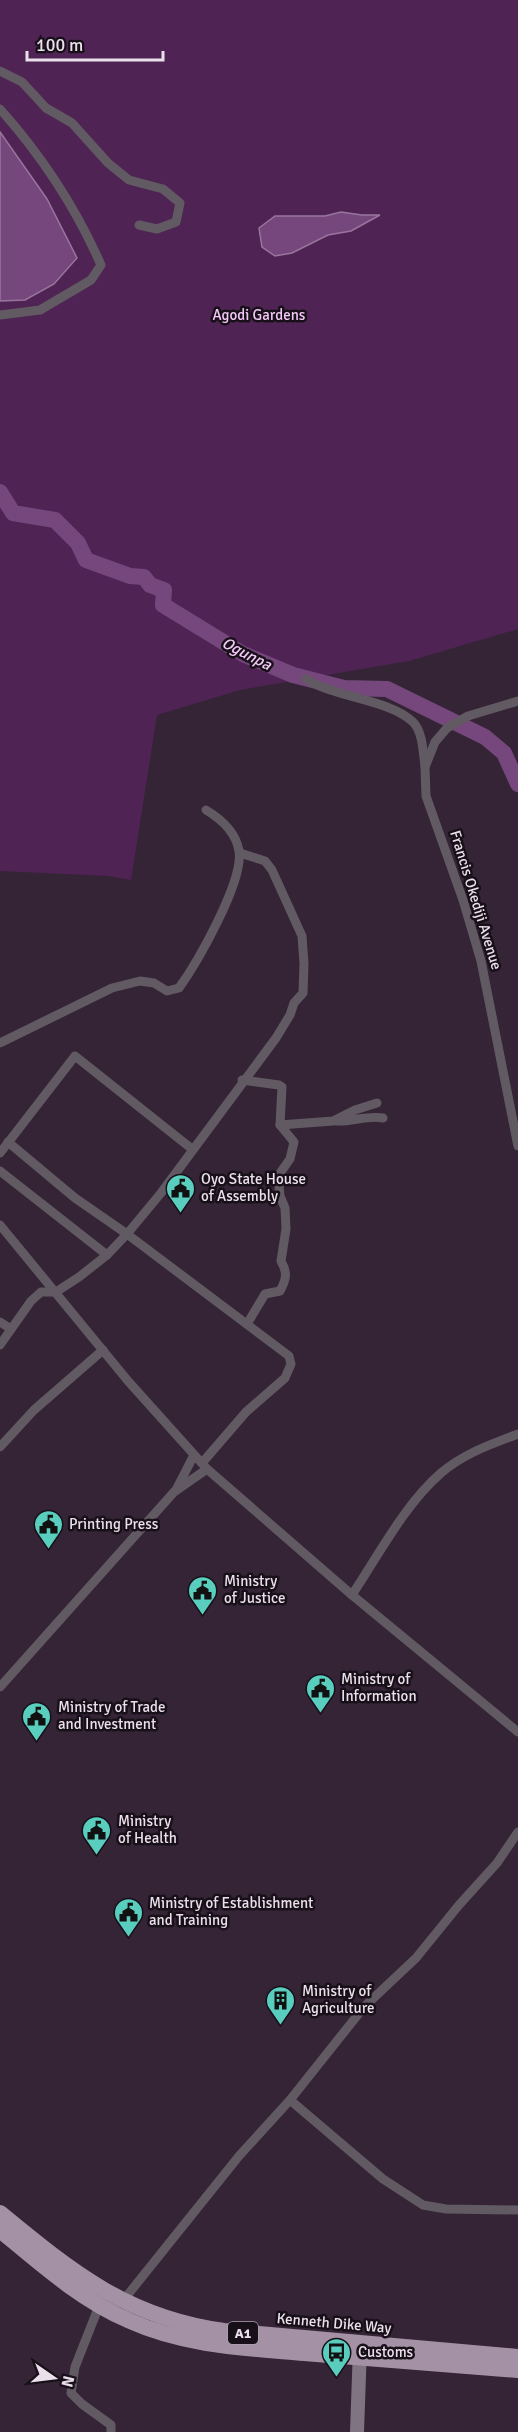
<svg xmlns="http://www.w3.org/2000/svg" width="518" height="2432" font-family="Signika,sans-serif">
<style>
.green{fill:#4f2454}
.water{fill:#76477c;stroke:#99759d;stroke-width:1.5}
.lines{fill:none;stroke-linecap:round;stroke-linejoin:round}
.river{stroke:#76477c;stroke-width:16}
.minor{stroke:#625a63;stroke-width:9}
.secondary{stroke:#817482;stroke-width:14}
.trunk{stroke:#a491a5;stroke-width:16}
.labels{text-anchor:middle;stroke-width:5;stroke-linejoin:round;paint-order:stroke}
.shield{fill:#181018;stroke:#aba1ac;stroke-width:1.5}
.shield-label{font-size:14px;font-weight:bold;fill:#eadfeb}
.park-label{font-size:15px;fill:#f3c8f7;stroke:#181018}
.street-label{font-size:15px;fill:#eadfeb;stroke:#181018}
.poi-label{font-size:15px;fill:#eadfeb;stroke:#181018;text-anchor:start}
.water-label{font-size:16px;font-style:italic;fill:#f2c8f6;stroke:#181018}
</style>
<rect width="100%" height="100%" fill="#342436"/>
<path class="green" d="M0,0h518v629l-109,32 -169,29 -83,25 -26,165 -23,-4 -108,-5z"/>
<g class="water">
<path d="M0,132l47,67 30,59 -23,26 -29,16 -25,1z"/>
<path d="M341,212l21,3h18l-29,16 -23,4 -36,18 -17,3 -13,-9 -3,-19 16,-12h50z"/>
</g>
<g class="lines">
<path class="river" d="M0,492l13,21 42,7 23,23 8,17 44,16 14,1 6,8 14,5 -1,15 80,49 50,21 51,13 43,1 98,48 19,16 14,31"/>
<g class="minor">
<path d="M0,71l22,11 24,26 26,15 36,40 21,17 34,9 17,14 -4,19 -19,7 -18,-4"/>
<path d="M0,109c41,46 76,99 101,156l-10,15 -51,30 -40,5"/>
<path d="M306,679c29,19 83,20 107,43 10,10 10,31 12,44"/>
<path d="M518,701l-50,15 -21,12 -12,14 -10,25 1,29 37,104 18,61 37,185"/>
<path d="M0,1043l112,-55 28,-7 14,2 13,8 12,-3c18,-25 65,-107 60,-137 -3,-19 -18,-32 -33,-41"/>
<path d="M242,1080l37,5 3,2 -2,38 14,17 -4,17 -12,17 2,20 5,12 1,21 -5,32c7,12 5,19 -1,30l-15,3 -18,30"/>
<path d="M336,1121c15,1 32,-6 47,-3"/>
<path d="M280,1125l53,-4 22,-11 22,-7"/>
<path d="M8,1142l67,56 52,36 162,122 2,8 -6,14 -39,34 -44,51"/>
<path d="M0,1153l75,-97 117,93"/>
<path d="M0,1171l107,84"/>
<path d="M0,1225l128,156 79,88 145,126 166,137"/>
<path d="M0,1322l11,7"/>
<path d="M0,1345l31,-44 10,-9h15l23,-15 28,-22 20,-21 34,-41 115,-155 14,-23 4,-12 9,-10 1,-29 -2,-28 -30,-66 -7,-9 -25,-8"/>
<path d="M0,1447l34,-37 69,-60"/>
<path d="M176,1490l18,-35"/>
<path d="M352,1595c26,-39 53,-91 89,-122 22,-19 50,-29 77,-39"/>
<path d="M0,1687l174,-195 33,-23"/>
<path d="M290,2100l93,79 40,26 23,4 72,1"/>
<path d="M122,2302l117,-146 51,-56 74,-93 52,-49 43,-53 38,-42 21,-31"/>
<path d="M99,2306l-24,61 -4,26 11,11 29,21v7"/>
</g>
<path class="secondary" d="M357,2432l3,-85"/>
<g class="trunk">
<path d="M0,2213c73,60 128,105 224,118l294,26"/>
<path d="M0,2230c41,34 81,70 130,91 55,25 116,27 174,32 72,6 143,12 214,17"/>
</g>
</g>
<defs>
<symbol id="civic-pin" viewBox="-11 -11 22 30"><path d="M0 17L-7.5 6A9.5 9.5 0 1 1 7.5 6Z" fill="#59cebe" stroke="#181018"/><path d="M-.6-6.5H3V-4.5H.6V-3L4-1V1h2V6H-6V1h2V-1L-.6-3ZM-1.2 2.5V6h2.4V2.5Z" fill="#111"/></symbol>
<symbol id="building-pin" viewBox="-11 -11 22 30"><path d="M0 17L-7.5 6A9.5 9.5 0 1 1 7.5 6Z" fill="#59cebe" stroke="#181018"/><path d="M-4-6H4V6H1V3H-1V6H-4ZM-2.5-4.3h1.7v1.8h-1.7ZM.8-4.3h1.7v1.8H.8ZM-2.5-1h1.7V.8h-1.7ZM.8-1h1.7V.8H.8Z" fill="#111"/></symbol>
<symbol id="bus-pin" viewBox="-11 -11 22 30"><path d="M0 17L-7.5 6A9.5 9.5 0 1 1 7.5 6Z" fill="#59cebe" stroke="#181018"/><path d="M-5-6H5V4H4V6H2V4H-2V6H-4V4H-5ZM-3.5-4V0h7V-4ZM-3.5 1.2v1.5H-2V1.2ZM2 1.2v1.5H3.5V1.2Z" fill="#111"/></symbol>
</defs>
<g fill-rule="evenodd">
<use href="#civic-pin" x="164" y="1172" width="33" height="45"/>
<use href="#civic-pin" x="32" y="1508" width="33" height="45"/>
<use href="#civic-pin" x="186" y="1574" width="33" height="45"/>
<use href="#civic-pin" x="304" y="1672" width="33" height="45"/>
<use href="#civic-pin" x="20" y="1700" width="33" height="45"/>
<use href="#civic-pin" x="80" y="1814" width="33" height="45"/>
<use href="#civic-pin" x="112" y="1896" width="33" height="45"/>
<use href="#building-pin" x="264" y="1984" width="33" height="45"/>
<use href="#bus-pin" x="320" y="2336" width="33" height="45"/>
</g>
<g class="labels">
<rect class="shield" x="228" y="2322" width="30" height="22" rx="4.5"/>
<g class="shield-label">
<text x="243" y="2338">A1</text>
</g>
<g class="park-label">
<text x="259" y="320">Agodi Gardens</text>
</g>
<g class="street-label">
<text transform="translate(476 900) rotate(73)" y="5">Francis Okediji Avenue</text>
<text transform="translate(334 2323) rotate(5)" y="5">Kenneth Dike Way</text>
</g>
<g class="poi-label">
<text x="201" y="1184">Oyo State House<tspan x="201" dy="17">of Assembly</tspan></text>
<text x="69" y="1529">Printing Press</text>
<text x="224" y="1586">Ministry<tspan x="224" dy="17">of Justice</tspan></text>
<text x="341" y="1684">Ministry of<tspan x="341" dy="17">Information</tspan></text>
<text x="58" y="1712">Ministry of Trade<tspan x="58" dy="17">and Investment</tspan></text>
<text x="118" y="1826">Ministry<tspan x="118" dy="17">of Health</tspan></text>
<text x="149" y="1908">Ministry of Establishment<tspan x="149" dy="17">and Training</tspan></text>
<text x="302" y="1996">Ministry of<tspan x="302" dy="17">Agriculture</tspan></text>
<text x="358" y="2357">Customs</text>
</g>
<g class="water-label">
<text transform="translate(247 653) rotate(27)" y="6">Ogunpa</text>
</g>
</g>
<g transform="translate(54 2378) rotate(104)" stroke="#181018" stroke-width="4.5" paint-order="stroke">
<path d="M0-4.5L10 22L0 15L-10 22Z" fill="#eadfeb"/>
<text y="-9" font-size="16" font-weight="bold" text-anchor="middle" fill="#eadfeb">N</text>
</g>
<path d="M27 51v9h136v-9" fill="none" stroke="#eadfeb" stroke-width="3"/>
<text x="36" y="51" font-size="18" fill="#eadfeb" stroke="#181018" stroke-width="4.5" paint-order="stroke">100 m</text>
</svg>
